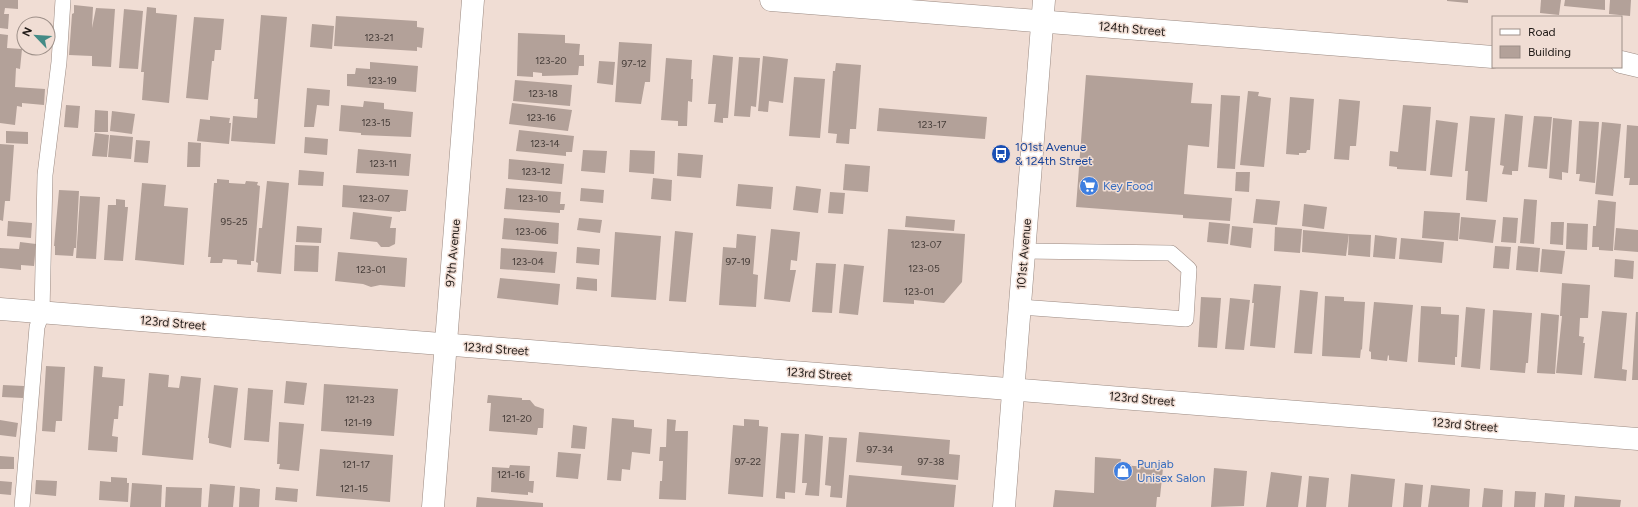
<svg xmlns="http://www.w3.org/2000/svg" width="1638" height="507" font-family="Figtree,sans-serif">
<style>
.building{fill:#b3a199}
.lines{fill:none;stroke-linecap:round;stroke-linejoin:round}
.lane-casing{stroke:#9b8a82;stroke-width:16}
.street-casing{stroke:#9b8a82;stroke-width:23}
.lane{stroke:#fff;stroke-width:15}
.street{stroke:#fff;stroke-width:22}
.labels{text-anchor:middle;stroke-width:3;stroke-linejoin:round;paint-order:stroke}
.number-label{font-size:10px;fill:#453c38}
.street-label{font-size:12px;fill:#201a17;stroke:#f0ddd4}
.transit-label{font-size:12px;fill:#164399;stroke:#f0ddd4;text-anchor:start}
.shop-label{font-size:12px;fill:#366cbe;stroke:#f0ddd4;text-anchor:start}
</style>
<rect width="100%" height="100%" fill="#f0ddd4"/>
<g class="building">
<path d="M0,0h18v9l-13,-1 -1,6h5l-1,15 -8,-1z"/>
<path d="M1447,0h21v3l-21,-2z"/>
<path d="M1541,0h20l-2,15 -19,-2z"/>
<path d="M1565,0h40v10l-41,-4z"/>
<path d="M1610,0h21l-1,16 -21,-2z"/>
<path d="M74,5l19,2 -1,21 4,-20 19,1 -4,58 -19,-1v-10l-23,-1 3,-41 2,-1z"/>
<path d="M147,7l9,1v5l21,2 -8,88 -27,-3 2,-28h-3z"/>
<path d="M124,9l19,2 -5,58 -19,-1z"/>
<path d="M261,15l26,2 -12,127 -44,-3 2,-25 24,2 1,-19h-4z"/>
<path d="M336,16l81,5v6l7,1 -2,20 -5,-1v4l-83,-5z"/>
<path d="M194,17l30,2 -3,31h-6l-1,11h-2l-4,39 -22,-2z"/>
<path d="M312,24l22,2 -2,23 -22,-2z"/>
<path d="M518,33l47,2v8l15,1 -1,11h5v11h-5l-1,9 -36,1v-3l-9,-1v5l-16,-1z"/>
<path d="M0,34l8,1 -1,13 15,1 -2,20 -4,-1 -1,19 30,2 -1,16 -22,-2v4l-5,-1 -2,19 -15,-2z"/>
<path d="M619,42l33,2 -2,38h-5l-4,22 -26,-2z"/>
<path d="M713,55l20,2 -5,61h-5v5l-9,-1 2,-18h-8z"/>
<path d="M763,56l25,3 -5,44 -14,-2 -1,11 -10,-1z"/>
<path d="M739,57l21,1 -4,49 -5,-1 -1,11 -16,-1z"/>
<path d="M666,58l26,2 -1,19h2l-1,23 -4,-1 -1,25h-9v-5l-17,-1z"/>
<path d="M599,61l16,1 -2,23 -16,-2z"/>
<path d="M370,62l48,4 -2,26 -69,-6v-12h8l1,-6 14,1z"/>
<path d="M836,63l25,2 -5,64h-6l-1,15 -13,-1 1,-9 -9,-1 5,-62h2z"/>
<path d="M1086,75l107,8 -2,20 21,1 -3,43 -21,-2 -4,49 48,4 -2,23 -47,-3v-3l-107,-8z"/>
<path d="M794,77l31,2 -5,59 -31,-2z"/>
<path d="M515,80l57,5 -2,21 -57,-5z"/>
<path d="M307,88l23,2 -1,16 -12,-1 -3,22h-10z"/>
<path d="M1248,91l11,1 -1,4 13,2 -7,69 -24,-2z"/>
<path d="M1221,95l19,1 -5,73 -18,-1z"/>
<path d="M1290,97l24,2 -4,51h-3l-1,3h-7v2l-13,-1z"/>
<path d="M1339,99l21,2 -4,45h-6l-1,14 -15,-1z"/>
<path d="M364,101l20,2v6l29,3 -2,25 -50,-2v-2l-22,-2 2,-26 22,2z"/>
<path d="M512,103l60,7 -4,21 -59,-7z"/>
<path d="M66,105l14,1 -2,22 -14,-1z"/>
<path d="M1403,105l28,2 -5,64 -29,-2v-2l-8,-1 1,-15 8,1z"/>
<path d="M879,108l108,9 -2,22 -108,-8z"/>
<path d="M95,110l13,1v21h-14z"/>
<path d="M112,111l23,3 -3,20 -22,-3z"/>
<path d="M1505,114l18,2 -5,55h-6v4l-10,-1 2,-8 -4,-1z"/>
<path d="M210,116l20,2 -1,5h2l-2,21 -32,-3 3,-22 10,1z"/>
<path d="M1470,116l25,2 -8,84 -21,-2 2,-29h-3z"/>
<path d="M1534,116l18,1 -5,52 -19,-2z"/>
<path d="M1553,118l19,2 -4,53 -6,-1v8l-13,-2z"/>
<path d="M1436,120l22,3 -6,54 -22,-2z"/>
<path d="M1579,121l20,1 -4,61 -16,-2 1,-7h-4z"/>
<path d="M1602,122l19,2 -8,72 -18,-2z"/>
<path d="M1627,125l11,1v59h-9l1,-7h-6z"/>
<path d="M519,130l55,6 -2,16h-6v4l-50,-5z"/>
<path d="M6,131l22,1v12l-22,-1z"/>
<path d="M95,133l14,2 -2,22 -15,-1z"/>
<path d="M110,135l23,2 -2,22 -23,-2z"/>
<path d="M305,137l23,2 -1,16 -23,-2z"/>
<path d="M136,140l14,1 -2,22 -14,-1z"/>
<path d="M188,142l13,1 -1,24h-13z"/>
<path d="M0,144l14,1 -4,56h-5l-2,20 -3,-1z"/>
<path d="M358,149l53,5 -2,22 -53,-3z"/>
<path d="M583,150l24,1 -2,22 -24,-2z"/>
<path d="M630,150l25,1 -1,23 -25,-2z"/>
<path d="M678,153l25,2 -2,23 -24,-2z"/>
<path d="M509,159l55,5 -2,20 -54,-5z"/>
<path d="M845,164l25,2 -2,26 -25,-2z"/>
<path d="M299,170l25,2 -1,14 -25,-1z"/>
<path d="M1236,172h14l-1,20 -14,-1z"/>
<path d="M653,178l19,2 -1,21 -20,-2z"/>
<path d="M217,179l12,1v3l16,1 1,-3 12,1 -1,3 3,1 -6,75h-3v4l-14,-1v-4l-14,-1 -1,4h-12l1,-6h-3l6,-74h3z"/>
<path d="M267,181l22,2 -8,91 -24,-2 1,-9 -2,-1 3,-34h3z"/>
<path d="M142,183l24,2 -2,21 24,2 -4,57 -49,-5z"/>
<path d="M738,184l35,3 -2,22 -35,-3z"/>
<path d="M343,185l65,5 -2,21h-6v1l-58,-5z"/>
<path d="M796,186l25,3 -3,24 -25,-3z"/>
<path d="M506,188l55,4 -1,12h5l-1,6h-4v3l-56,-4z"/>
<path d="M581,188l23,2 -1,13 -23,-2z"/>
<path d="M59,190l20,1 -3,57h-2l-1,8 -18,-1v-9h-1z"/>
<path d="M830,192l15,1 -2,21 -15,-1z"/>
<path d="M80,196l20,1 -4,62 -20,-1z"/>
<path d="M116,199l9,1v7h3l-5,54 -19,-1 4,-55h8z"/>
<path d="M1256,199l24,2 -3,24 -24,-2z"/>
<path d="M1524,199l13,1 -3,44 -14,-1z"/>
<path d="M1598,200l18,2 -3,49 -14,-1v-3h-7l1,-21h3z"/>
<path d="M1304,204l23,3 -3,22 -22,-3z"/>
<path d="M1424,211l36,2 -2,28 -36,-3z"/>
<path d="M353,212l39,5 -2,11h6l-1,16 -6,3h-8l-4,-5 -27,-3z"/>
<path d="M906,216l49,4 -1,11 -49,-4z"/>
<path d="M1461,217l35,3 -3,23 -34,-4z"/>
<path d="M1503,217l15,1 -2,25 -15,-1z"/>
<path d="M504,218l55,5 -1,21 -56,-5z"/>
<path d="M579,218l23,2 -2,13 -23,-3z"/>
<path d="M8,221l24,2 -1,15 -24,-2z"/>
<path d="M1209,222l21,2 -2,20 -21,-2z"/>
<path d="M1551,222h13l-1,23 -13,-1z"/>
<path d="M1567,223l21,1 -1,26 -21,-1z"/>
<path d="M297,226l25,2 -1,15 -25,-1z"/>
<path d="M1232,226l21,2 -2,20 -21,-3z"/>
<path d="M1275,227l27,2 -2,24 -26,-2z"/>
<path d="M1616,228l22,2v22l-24,-2z"/>
<path d="M771,229l29,3 -3,29 -6,-1 -1,10h6l-6,32 -26,-3z"/>
<path d="M888,229l77,5 -3,48 -18,21 -30,-3v4l-31,-2z"/>
<path d="M1303,230l46,4 -3,22 -44,-4z"/>
<path d="M675,231l18,2 -7,69 -17,-1z"/>
<path d="M615,232l46,4 -5,64 -45,-3z"/>
<path d="M737,234l19,2 -3,38 5,1 -2,32 -37,-2 4,-58 13,1z"/>
<path d="M1349,234l22,1 -1,22 -22,-2z"/>
<path d="M1375,235l22,3 -2,21 -22,-2z"/>
<path d="M1401,238l43,4 -2,21 -43,-4z"/>
<path d="M20,242l16,2 -2,22 -13,-1v5l-21,-2v-20l19,1z"/>
<path d="M295,245l24,1 -1,26 -24,-1z"/>
<path d="M1495,246l16,1 -2,22 -16,-1z"/>
<path d="M1518,246l22,2 -2,24 -22,-2z"/>
<path d="M577,247l23,2 -1,16 -23,-2z"/>
<path d="M501,248l56,4 -2,21 -55,-4z"/>
<path d="M1542,249l23,2 -3,23 -22,-2z"/>
<path d="M338,252l69,6 -2,29 -25,-2 -9,2 -8,-3 -28,-3z"/>
<path d="M1615,259l19,2 -1,18 -19,-2z"/>
<path d="M816,263l20,1 -4,49 -20,-1z"/>
<path d="M844,264l20,2 -6,49 -19,-2z"/>
<path d="M577,277l20,2v12l-21,-2z"/>
<path d="M500,278l60,6 -2,21 -61,-7z"/>
<path d="M1562,283l28,2 -2,33h-8l-1,18 5,1 -1,6h2l-3,32 -26,-2 6,-57h-2z"/>
<path d="M1254,284l27,2 -6,62 -25,-2 4,-43h-2z"/>
<path d="M1300,290l18,2 -6,62 -18,-1z"/>
<path d="M1325,296l19,1v4l21,1 -3,48 -1,-1 -1,9 -38,-2z"/>
<path d="M1201,297l20,1 -4,50 -19,-1z"/>
<path d="M1230,298l20,2 -6,50 -19,-1z"/>
<path d="M1374,302l39,3 -6,57 -18,-2v-4l-1,-1 -1,6 -16,-2v-7l-2,-1z"/>
<path d="M1421,306l20,1v7l18,1 -2,42h-2v8l-37,-3z"/>
<path d="M1466,307l19,2 -5,60 -19,-2z"/>
<path d="M1493,310l39,3 -4,50h-2l-1,10 -35,-3z"/>
<path d="M1602,311l25,2 -5,56 5,1 -1,11 -32,-3z"/>
<path d="M1636,312h2v68h-6z"/>
<path d="M1541,313l18,2 -4,59 -18,-1z"/>
<path d="M46,366l19,1 -3,54h-6l-1,11 -13,-1z"/>
<path d="M94,366l9,1 -1,10 23,2 -2,27h-4l-1,13h-4l-2,17 6,1 -1,15 -29,-2z"/>
<path d="M149,373l20,2 -1,12 11,1 2,-12 20,2 -8,82 -51,-5z"/>
<path d="M286,381l21,2 -3,22 -20,-2z"/>
<path d="M324,384l74,5 -4,47 -73,-5z"/>
<path d="M3,385l21,1 -1,12 -21,-1z"/>
<path d="M214,385l24,3 -7,60 -22,-5v-5h-1z"/>
<path d="M248,388l25,2 -4,52 -25,-2z"/>
<path d="M488,395l34,3v2h8l5,6 9,3 -1,19h-5l-1,7 -48,-4 2,-28h-4z"/>
<path d="M612,418l22,2v7l18,2 -2,25 -18,-2 -2,18 -8,-1 -1,12 -14,-1z"/>
<path d="M667,419l9,1 -1,11h13l-2,69 -27,-1 1,-18h2l1,-20h-4l1,-14h6z"/>
<path d="M744,419l15,1v6l9,1 -5,70 -35,-3 5,-69 11,1z"/>
<path d="M0,420l18,3 -2,14 -16,-2z"/>
<path d="M279,422l25,2 -5,47 -20,-2 1,-5h-3z"/>
<path d="M573,425l14,2 -2,22 -14,-1z"/>
<path d="M859,432l91,8 -1,14 11,1 -2,25 -57,-5 1,-9 -46,-4z"/>
<path d="M781,433l18,1 -4,59 -10,-1v7l-9,-1z"/>
<path d="M805,434l18,2 -4,60 -14,-1 2,-12h-5z"/>
<path d="M829,437l18,1 -5,60 -12,-1 1,-11 -6,-1z"/>
<path d="M320,449l73,6 -3,47 -74,-6z"/>
<path d="M558,452l23,2 -3,25 -22,-2z"/>
<path d="M0,456l14,1v12h-14z"/>
<path d="M1095,457l26,2 -1,6 43,3 -3,29h-3l-1,10h-103l2,-17 39,3z"/>
<path d="M510,465l20,1 -1,15h5l-1,12 -5,-1v3l-37,-3 1,-25 17,1z"/>
<path d="M1214,468l33,3 -3,35 -33,1z"/>
<path d="M1271,472l31,4 -4,31h-32z"/>
<path d="M1351,474l44,5 -3,28h-44z"/>
<path d="M849,475l107,10 -2,22h-108z"/>
<path d="M1309,476l20,2 -3,29h-20z"/>
<path d="M111,477l16,1v5h2l-1,19 -29,-2 1,-19 11,1z"/>
<path d="M36,480l21,1 -1,15 -21,-2z"/>
<path d="M0,481l12,1 -1,13 -11,-1z"/>
<path d="M132,483l30,2 -1,22h-31z"/>
<path d="M1405,483l18,2 -2,22h-18z"/>
<path d="M210,484l25,2 -2,21h-25z"/>
<path d="M1431,485l39,4 -1,18h-41z"/>
<path d="M166,487l36,1 -1,19h-36z"/>
<path d="M240,487l20,2 -1,18h-20z"/>
<path d="M276,487l22,2 -1,13 -22,-2z"/>
<path d="M1484,488l19,2 -1,17h-20z"/>
<path d="M1515,491l21,1 -1,15h-21z"/>
<path d="M1545,493l20,2 -1,12h-20z"/>
<path d="M1575,496l46,4 -1,7h-46z"/>
<path d="M477,497l66,6v4h-67z"/>
</g>
<g class="lines">
<defs>
<g id="lane">
<path d="M1020,307l166,12 3,-50 -18,-16 -147,-2"/>
<path d="M22,507l15,-180 5,-14 3,-138 14,-113 4,-62"/>
</g>
<g id="street">
<path d="M771,0l722,57"/>
<path d="M1621,62l17,4"/>
<path d="M0,309l1638,130"/>
<path d="M433,507l40,-507"/>
<path d="M1004,507l40,-507"/>
</g>
</defs>
<use href="#lane" class="lane-casing"/>
<use href="#street" class="street-casing"/>
<use href="#lane" class="lane"/>
<use href="#street" class="street"/>
</g>
<defs>
<symbol id="bus-disc" viewBox="-11 -11 22 22"><circle r="9.5" fill="#1a4fb4" stroke="#f0ddd4"/><path d="M-5-6H5V4H4V6H2V4H-2V6H-4V4H-5ZM-3.5-4V0h7V-4ZM-3.5 1.2v1.5H-2V1.2ZM2 1.2v1.5H3.5V1.2Z" fill="#fff"/></symbol>
<symbol id="supermarket-disc" viewBox="-11 -11 22 22"><circle r="9.5" fill="#3f7fe0" stroke="#f0ddd4"/><path d="M-6-5.5h2.5l.6 2H6L4.5 2H-2.5L-4.4-4H-6ZM-1.5 3.2a1.3 1.3 0 1 0 .1 0ZM3 3.2a1.3 1.3 0 1 0 .1 0Z" fill="#fff"/></symbol>
<symbol id="shop-disc" viewBox="-11 -11 22 22"><circle r="9.5" fill="#3f7fe0" stroke="#f0ddd4"/><path d="M-5-2.5h2.3a2.7 3.5 0 0 1 5.4 0H5L5.5 6h-11ZM-1.5-2.5h3a1.5 2.3 0 0 0-3 0Z" fill="#fff"/></symbol>
</defs>
<g fill-rule="evenodd">
<use href="#bus-disc" x="990" y="143" width="22" height="22"/>
<use href="#supermarket-disc" x="1078" y="175" width="22" height="22"/>
<use href="#shop-disc" x="1112" y="460" width="22" height="22"/>
</g>
<g class="labels">
<g class="number-label">
<text x="379" y="41">123-21</text>
<text x="551" y="64">123-20</text>
<text x="634" y="67">97-12</text>
<text x="382" y="84">123-19</text>
<text x="543" y="97">123-18</text>
<text x="541" y="121">123-16</text>
<text x="376" y="126">123-15</text>
<text x="932" y="128">123-17</text>
<text x="545" y="147">123-14</text>
<text x="383" y="167">123-11</text>
<text x="536" y="175">123-12</text>
<text x="374" y="202">123-07</text>
<text x="533" y="202">123-10</text>
<text x="234" y="225">95-25</text>
<text x="531" y="235">123-06</text>
<text x="926" y="248">123-07</text>
<text x="528" y="265">123-04</text>
<text x="738" y="265">97-19</text>
<text x="924" y="272">123-05</text>
<text x="371" y="273">123-01</text>
<text x="919" y="295">123-01</text>
<text x="360" y="403">121-23</text>
<text x="517" y="422">121-20</text>
<text x="358" y="426">121-19</text>
<text x="880" y="453">97-34</text>
<text x="748" y="465">97-22</text>
<text x="931" y="465">97-38</text>
<text x="356" y="468">121-17</text>
<text x="511" y="478">121-16</text>
<text x="354" y="492">121-15</text>
</g>
<g class="street-label">
<text transform="translate(1132 29) rotate(5)" y="4">124th Street</text>
<text transform="translate(453 253) rotate(-85)" y="4">97th Avenue</text>
<text transform="translate(1024 254) rotate(-85)" y="4">101st Avenue</text>
<text transform="translate(173 323) rotate(5)" y="4">123rd Street</text>
<text transform="translate(496 349) rotate(4)" y="4">123rd Street</text>
<text transform="translate(819 374) rotate(4)" y="4">123rd Street</text>
<text transform="translate(1142 399) rotate(5)" y="4">123rd Street</text>
<text transform="translate(1465 425) rotate(5)" y="4">123rd Street</text>
</g>
<g class="transit-label">
<text x="1015" y="151">101st Avenue<tspan x="1015" dy="14">&amp; 124th Street</tspan></text>
</g>
<g class="shop-label">
<text x="1103" y="190">Key Food</text>
<text x="1137" y="468">Punjab<tspan x="1137" dy="14">Unisex Salon</tspan></text>
</g>
</g>
<rect x="1492" y="16" width="130" height="52" fill="#f0ddd4" stroke="#9d8f88"/>
<rect x="1500" y="29" width="20" height="6" fill="#ffffff" stroke="#9d8f88"/>
<text x="1528" y="36" font-size="12" fill="#201a17">Road</text>
<rect x="1500" y="46" width="20" height="12" fill="#b3a199" stroke="#9d8f88"/>
<text x="1528" y="56" font-size="12" fill="#201a17">Building</text>
<g transform="translate(36 36) rotate(295)"><circle r="19" fill="#f0ddd4" stroke="#9d8f88"/>
<path d="M0-3L7 15L0 10L-7 15Z" fill="#448b86"/>
<text y="-6" font-size="11" font-weight="bold" text-anchor="middle" fill="#201a17">N</text>
</g>
</svg>
